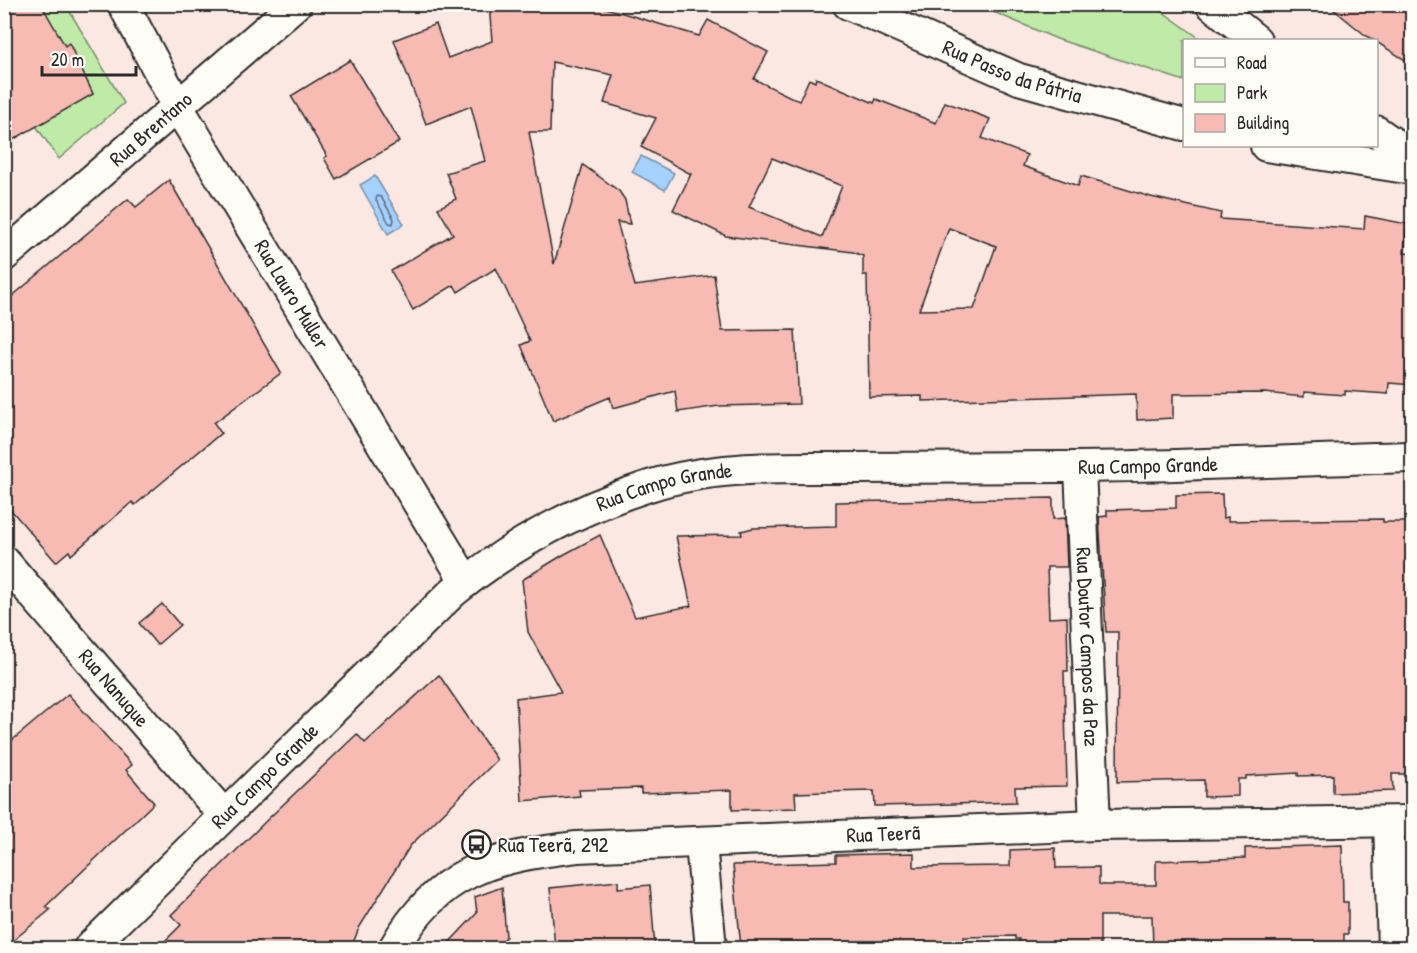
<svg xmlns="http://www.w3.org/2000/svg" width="1417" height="953" font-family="'Patrick Hand',sans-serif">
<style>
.green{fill:#bfeaa7;stroke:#758a69;stroke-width:1.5}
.water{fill:#a5d1ff;stroke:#748faa;stroke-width:1.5}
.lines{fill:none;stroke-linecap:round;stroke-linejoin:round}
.shore{stroke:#5c6d80;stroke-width:1.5}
.building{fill:#f7bbb4;stroke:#2b2b2b;stroke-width:1.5;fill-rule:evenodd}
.minor-casing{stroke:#2b2b2b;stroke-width:34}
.minor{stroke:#fdfcf7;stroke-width:30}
.labels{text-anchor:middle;stroke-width:4.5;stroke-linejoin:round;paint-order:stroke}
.street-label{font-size:21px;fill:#2b2b2b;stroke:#fdfcf7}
.poi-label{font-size:21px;fill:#2b2b2b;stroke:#fdfcf7;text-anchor:start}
</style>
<rect width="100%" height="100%" fill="#fbe8e3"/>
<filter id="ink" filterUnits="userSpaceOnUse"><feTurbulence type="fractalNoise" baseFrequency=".0167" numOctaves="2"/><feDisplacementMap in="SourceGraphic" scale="12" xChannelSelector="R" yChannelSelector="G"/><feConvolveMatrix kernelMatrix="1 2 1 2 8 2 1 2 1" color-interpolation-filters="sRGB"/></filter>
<g filter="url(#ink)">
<g class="green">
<path d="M41,5h25l58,98 -65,56 -23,-33 57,-32 -24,-50 -4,2z"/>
<path d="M977,5h176l49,35h-18v41l-127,-42z"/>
</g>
<g class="water">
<path d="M641,156l33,17 -9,17 -33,-18z"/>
<path d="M375,176l29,48 -16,10 -28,-49z"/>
</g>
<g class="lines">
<path class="shore" d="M377,196l4,1 13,22 -1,5 -4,-1 -13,-23z"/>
</g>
<g class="building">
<path d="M4,4h37l24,42 4,-3 24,51 -89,51z"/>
<path d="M489,4h104l106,32 9,-16 60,32 -14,27 45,22 10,-22 6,3 1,-4 58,25 2,-4 60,24 9,-21 45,17 -8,19 45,17 -4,11 55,20 3,-10 70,21 70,16 -1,6 144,10 1,-13 42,8 -3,29 9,1v131l-24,-2 -1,11 -43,-3v4l-41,-3v5l-40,-4 -91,1v24l-36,2 -1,-26 -214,7v-5l-53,1 -2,-122h-4v-19l-10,-4 -127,-16 -53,-26 18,-36 -50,-27 15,-29 -52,-15 9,-28 -61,-13 -2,70h-21l25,132 29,-99 36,26 6,9 5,24 -13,-2 18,64 79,-11 8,56 73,-1 4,74 -80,2 -41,6 -3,-21 -62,17 -3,-11 -57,24 -32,-76 9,-4 -34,-73 -38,24 -4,-7 -41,25 -22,-39 62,-37 -15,-26 18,-9 -10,-26 39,-12 -14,-55 -45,18 -32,-84 42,-16 12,34 44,-17zM772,158l70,28 -20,51 -73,-30zM949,228l47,18 -22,63 -55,1z"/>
<path d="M1327,4h86v61l-48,-30z"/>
<path d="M350,60l49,82 -63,37 -12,-21 3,-2 -36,-60z"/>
<path d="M169,180l112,193 -67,50 7,10 -86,72 -3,-3 -61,53 -2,-4 -13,11 -52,-60v-199l124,-104 8,8z"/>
<path d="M1222,494l1,24 5,-1v4l155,-2v3h30v252h-21l1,17 -60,2v-18l-35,1v-3l-52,3v3h-8v17l-34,1v-17l-87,2 1,-150h-12l-7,-115 8,-1v-6l69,-2v-13z"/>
<path d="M1053,498v21l12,-1 2,49h-20l2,51 18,-1 1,54h-4l3,115 -52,1 1,15 -95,3 -46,1 -1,-15 -48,1 -31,1 1,15 -64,2v-20l-91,3v-5l-62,2 1,6 -58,5 -6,-103 45,-6 -33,-60 -6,-52 41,-25 37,-20 35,82 56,-11 -15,-70 66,-1 -1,-4 12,-3 83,-2v-24z"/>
<path d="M162,604l18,21 -23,20 -18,-22z"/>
<path d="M439,675l58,85 -87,86 -51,82 -8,20h-193l23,-23 -10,-10 98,-97 88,-84 8,9z"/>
<path d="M68,694l64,71 -6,5 28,33 -108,103 4,4 -46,38v-201z"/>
<path d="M1342,845l1,57h5v32h-4v14h-191l-1,-32h-52v32h-80l-1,-9h-4v-3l-51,1v11h-223l-8,-83 103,-3v-7l78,-2v14l96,-1v-16l45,-2 1,20 43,-1v17l5,1h52v-24l89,-3v-10z"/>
<path d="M618,881v7l32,-3 5,63h-100l-5,-60z"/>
<path d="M502,887l4,50 -11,11h-51l33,-35 -2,-16z"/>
</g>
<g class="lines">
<defs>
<g id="minor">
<path id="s1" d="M123,4l55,103 288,475"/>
<path id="s2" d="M848,4l171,75 165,46"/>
<path d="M1211,4l45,36"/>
<path d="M1376,131l36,25"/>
<path d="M1266,146l146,23"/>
<path id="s3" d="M4,256l292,-252"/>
<path id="s4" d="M1080,467l15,358"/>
<path id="s5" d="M4,561l219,253"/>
<path d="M1389,822l4,126"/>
<path d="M701,844l10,104"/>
<path id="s6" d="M89,948l364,-356c58,-47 124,-83 196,-106 64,-21 135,-18 202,-18 71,0 142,-1 214,-1 116,0 232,-7 347,-10"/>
<path id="s7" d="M394,948c45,-78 98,-91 183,-101l518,-22 317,-4"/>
</g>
</defs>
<use href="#minor" class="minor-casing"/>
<use href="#minor" class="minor"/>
</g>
</g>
<defs>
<symbol id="bus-ring" viewBox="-11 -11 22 22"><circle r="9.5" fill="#fdfcf7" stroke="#2b2b2b" stroke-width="1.5"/><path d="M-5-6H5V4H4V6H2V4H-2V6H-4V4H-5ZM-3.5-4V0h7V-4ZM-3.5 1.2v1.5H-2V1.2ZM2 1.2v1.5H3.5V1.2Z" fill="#2b2b2b"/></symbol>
</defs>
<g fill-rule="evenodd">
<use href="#bus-ring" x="460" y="828" width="33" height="33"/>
</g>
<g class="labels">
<g class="street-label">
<text dy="7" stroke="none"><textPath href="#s2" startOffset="178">Rua Passo da Pátria</textPath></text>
<text dy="7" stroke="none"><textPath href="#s3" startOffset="194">Rua Brentano</textPath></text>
<text dy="7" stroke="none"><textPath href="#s1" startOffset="336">Rua Lauro Muller</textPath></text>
<text dy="7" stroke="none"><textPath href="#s6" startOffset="1234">Rua Campo Grande</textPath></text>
<text dy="7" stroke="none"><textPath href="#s6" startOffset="748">Rua Campo Grande</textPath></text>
<text dy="7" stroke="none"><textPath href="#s4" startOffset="180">Rua Doutor Campos da Paz</textPath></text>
<text dy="7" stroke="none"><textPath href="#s5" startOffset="168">Rua Nanuque</textPath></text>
<text dy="7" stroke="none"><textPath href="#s6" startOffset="246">Rua Campo Grande</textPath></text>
<text dy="7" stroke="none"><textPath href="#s7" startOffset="526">Rua Teerã</textPath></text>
</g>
<g class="poi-label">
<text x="498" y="852">Rua Teerã, 292</text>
</g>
</g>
<rect width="1417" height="953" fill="none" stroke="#fdfcf7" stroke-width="24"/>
<rect x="12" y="12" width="1393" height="929" fill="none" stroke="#2b2b2b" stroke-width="2" filter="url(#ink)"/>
<rect x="1183" y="39" width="195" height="108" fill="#fdfcf7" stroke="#a9a8a5" stroke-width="1.5"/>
<rect x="1195" y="58" width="30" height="9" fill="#fdfcf7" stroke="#a9a8a5" stroke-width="1.5"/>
<text x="1237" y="69" font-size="18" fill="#2b2b2b">Road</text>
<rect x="1195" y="84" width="30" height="18" fill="#bfeaa7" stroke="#a9a8a5" stroke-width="1.5"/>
<text x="1237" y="99" font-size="18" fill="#2b2b2b">Park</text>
<rect x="1195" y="114" width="30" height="18" fill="#f7bbb4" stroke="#a9a8a5" stroke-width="1.5"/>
<text x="1237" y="129" font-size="18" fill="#2b2b2b">Building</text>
<path d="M42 66v9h94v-9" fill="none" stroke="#2b2b2b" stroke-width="3"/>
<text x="51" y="66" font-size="18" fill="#2b2b2b" stroke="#fdfcf7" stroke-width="4.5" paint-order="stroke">20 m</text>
</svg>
